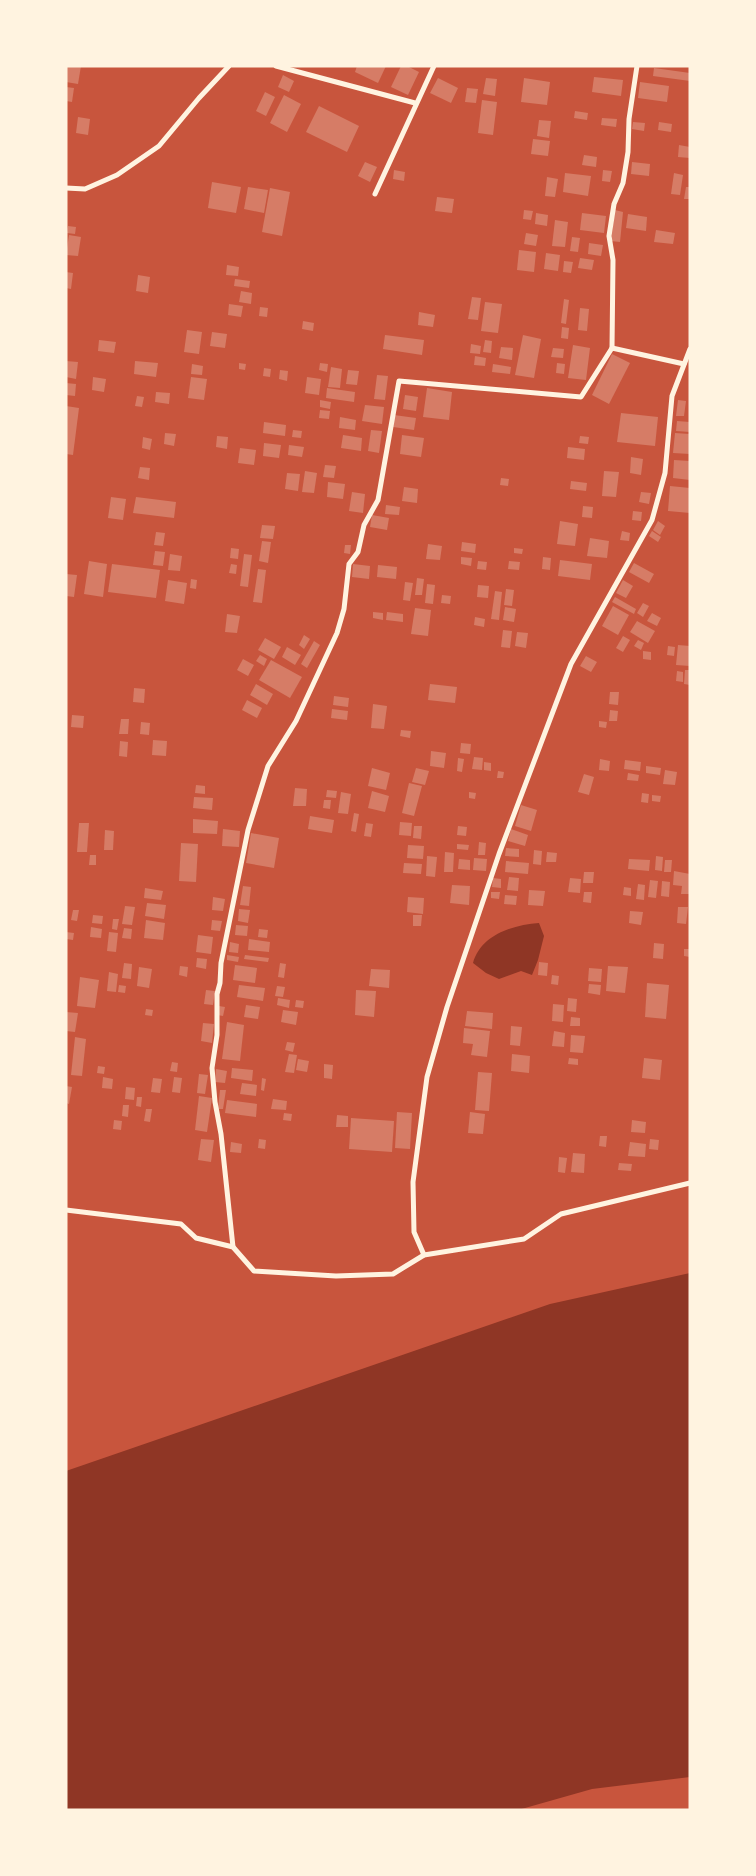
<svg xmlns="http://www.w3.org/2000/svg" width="756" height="1876" font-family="'Libre Baskerville',serif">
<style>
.water{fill:#8f3625}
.building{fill:#d67c66}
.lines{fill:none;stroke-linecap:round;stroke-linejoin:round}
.minor{stroke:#fff3e0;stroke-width:5}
</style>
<rect width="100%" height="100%" fill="#c8553d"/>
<g class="water">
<path d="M539,923l5,13 -6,24 -6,15 -11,-4 -22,8 -13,-6 -13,-10c8,-28 39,-38 66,-40z"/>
<path d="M690,1273v504l-98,12 -74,21h-452v-339l484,-167z"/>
</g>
<g class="building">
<path d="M66,66h15l-3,18 -12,-2z"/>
<path d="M357,66h29l-8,17 -23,-11z"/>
<path d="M401,66h6l12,6 -11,23 -17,-8z"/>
<path d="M654,68l36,5v8l-37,-5z"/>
<path d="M283,75l11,6 -5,11 -11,-5z"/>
<path d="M594,77l29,3 -2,16 -29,-4z"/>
<path d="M438,78l20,10 -7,15 -21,-10z"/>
<path d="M486,78l11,1 -2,17 -12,-2z"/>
<path d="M524,78l26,4 -3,23 -26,-3z"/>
<path d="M640,82l29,4 -2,16 -29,-4z"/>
<path d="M66,87l8,1 -2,14 -6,-1z"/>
<path d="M467,88l11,1 -2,14 -11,-1z"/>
<path d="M265,92l10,5 -9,19 -10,-5z"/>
<path d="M284,95l17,9 -14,28 -17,-9z"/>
<path d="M482,100l15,2 -4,33 -15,-2z"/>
<path d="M319,106l40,20 -12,26 -41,-20z"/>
<path d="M575,111l13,2 -1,7 -13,-2z"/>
<path d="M78,117l12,2 -2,16 -12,-2z"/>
<path d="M602,118l15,1 -1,8 -15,-2z"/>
<path d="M539,120l12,1 -2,17 -12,-2z"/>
<path d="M633,122l12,1 -1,8 -12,-2z"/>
<path d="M659,122l13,2 -1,8 -13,-2z"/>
<path d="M533,139l17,2 -2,15 -17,-2z"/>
<path d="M679,145l11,2v11l-12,-1z"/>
<path d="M584,155l13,2 -1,10 -14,-2z"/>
<path d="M365,162l12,5 -7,15 -12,-6z"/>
<path d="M632,162l18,2 -1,12 -18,-2z"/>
<path d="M394,170l11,2 -1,9 -11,-2z"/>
<path d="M603,170l9,1 -2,11 -8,-1z"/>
<path d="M565,173l26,3 -3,20 -25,-4z"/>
<path d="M674,173l9,2 -3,20 -9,-1z"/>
<path d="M547,177l11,2 -3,18 -10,-1z"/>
<path d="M212,182l29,5 -5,26 -28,-5z"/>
<path d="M248,187l20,3 -4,23 -20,-4z"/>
<path d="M686,187h4v12h-6z"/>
<path d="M270,188l20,4 -8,44 -20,-4z"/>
<path d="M437,197l17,2 -2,14 -17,-2z"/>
<path d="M524,210l9,1 -2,9 -8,-1z"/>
<path d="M615,210l8,2 -3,30 -9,-1z"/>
<path d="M536,213l12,2 -1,11 -12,-2z"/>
<path d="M582,213l24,3 -2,17 -24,-3z"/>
<path d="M628,214l19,3 -1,14 -20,-3z"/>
<path d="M555,220l13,2 -3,25 -13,-1z"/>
<path d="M68,226l8,1 -1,7 -8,-1z"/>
<path d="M656,230l19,3 -2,11 -19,-2z"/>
<path d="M526,233l12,2 -2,11 -12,-2z"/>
<path d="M69,235l12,2 -3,19 -12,-1z"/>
<path d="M572,237l8,1 -2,14 -8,-1z"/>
<path d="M589,243l14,2 -2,11 -13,-2z"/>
<path d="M519,250l17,2 -2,20 -17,-2z"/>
<path d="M546,253l14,2 -2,16 -14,-2z"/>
<path d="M580,258l14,2 -2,10 -14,-2z"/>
<path d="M564,261l9,1 -2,11 -8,-1z"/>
<path d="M227,265l12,2 -1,9 -12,-1z"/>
<path d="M66,272l7,1 -2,16 -5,-1z"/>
<path d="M138,275l12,2 -2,16 -12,-2z"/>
<path d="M235,279l15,2 -1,7 -15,-2z"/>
<path d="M241,291l11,2 -1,11 -12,-2z"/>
<path d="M472,297l9,1 -3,22 -10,-1z"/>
<path d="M564,299l5,1 -3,24 -5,-1z"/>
<path d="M485,302l17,2 -4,29 -17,-2z"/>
<path d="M229,304l14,2 -2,11 -13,-2z"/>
<path d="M260,307l8,1 -1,9 -8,-1z"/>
<path d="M580,308l9,1 -2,22 -9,-1z"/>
<path d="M419,312l16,3 -2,12 -15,-2z"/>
<path d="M303,321l11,2 -1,8 -11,-2z"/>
<path d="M562,327l7,1 -1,11 -7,-1z"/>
<path d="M187,330l15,2 -3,22 -15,-2z"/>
<path d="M212,332l15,2 -2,14 -15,-2z"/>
<path d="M385,335l39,5 -2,15 -39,-6z"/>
<path d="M523,335l18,4 -7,39 -19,-3z"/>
<path d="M99,340l17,2 -2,11 -16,-2z"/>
<path d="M485,340l7,1 -1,12 -8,-1z"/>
<path d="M471,344l10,2 -1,8 -10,-1z"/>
<path d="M573,345l17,3 -4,32 -18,-2z"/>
<path d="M501,347l12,1 -1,12 -13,-2z"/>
<path d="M553,348l11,1 -1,9 -12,-1z"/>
<path d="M612,354l18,9 -21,41 -17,-9z"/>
<path d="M475,356l11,2 -1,8 -11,-1z"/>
<path d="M66,361l12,1 -2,17 -10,-2z"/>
<path d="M135,361l23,2 -2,14 -22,-3z"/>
<path d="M239,363l7,1 -1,6 -6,-1z"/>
<path d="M320,363l8,1 -1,8 -8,-2z"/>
<path d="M557,363l8,1 -1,10 -8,-1z"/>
<path d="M192,364l11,2 -1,9 -11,-1z"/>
<path d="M493,364l18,3 -1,7 -18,-2z"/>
<path d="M331,367l11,2 -2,19 -12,-1z"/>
<path d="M264,368l7,1 -1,8 -7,-1z"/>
<path d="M280,370l8,1 -1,10 -8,-2z"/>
<path d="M348,370l11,1 -2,14 -11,-1z"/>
<path d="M377,375l11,1 -3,24 -11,-1z"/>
<path d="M93,377l13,2 -2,13 -12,-2z"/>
<path d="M191,377l16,2 -3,21 -16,-2z"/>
<path d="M307,377l14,2 -2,16 -14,-2z"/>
<path d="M66,383l10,1 -1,12 -9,-1z"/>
<path d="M327,388l28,4 -1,10 -28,-4z"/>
<path d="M427,388l25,4 -3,28 -26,-3z"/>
<path d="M156,392l14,1 -1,11 -14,-2z"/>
<path d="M405,395l13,2 -2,14 -13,-2z"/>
<path d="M137,396l7,1 -2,10 -7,-1z"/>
<path d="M320,400l11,2 -1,7 -10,-2z"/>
<path d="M678,400l8,1 -2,15h-8z"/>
<path d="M365,405l19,2 -2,17 -20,-3z"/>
<path d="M66,406l13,2 -6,47 -7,-1z"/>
<path d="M320,410l10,1 -1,8 -10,-1z"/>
<path d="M621,413l37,4 -3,29 -38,-4z"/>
<path d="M394,415l22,3 -2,12 -21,-3z"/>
<path d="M340,417l16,3 -1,10 -16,-2z"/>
<path d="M677,421l13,1v10l-14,-1z"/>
<path d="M264,422l22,3 -1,11 -22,-3z"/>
<path d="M293,430l9,1 -1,7 -9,-1z"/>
<path d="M371,430l11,1 -3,22 -11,-2z"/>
<path d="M165,433l11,1 -2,12 -10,-2z"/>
<path d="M675,433l15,1v20l-17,-1z"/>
<path d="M343,435l19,3 -1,13 -20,-3z"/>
<path d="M402,435l22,3 -3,19 -21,-3z"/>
<path d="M217,436l11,1 -1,12 -11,-2z"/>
<path d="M580,436l9,1 -1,7 -9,-1z"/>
<path d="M143,437l9,2 -2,11 -8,-2z"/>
<path d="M264,443l17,2 -2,13 -16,-2z"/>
<path d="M289,445l15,2 -2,10 -14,-2z"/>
<path d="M568,447l17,2 -1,11 -17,-2z"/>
<path d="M240,448l16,2 -2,15 -16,-2z"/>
<path d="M631,457l12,2 -2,16 -11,-2z"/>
<path d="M674,460l16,1v19l-17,-2z"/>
<path d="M325,465l11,1 -2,12 -11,-1z"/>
<path d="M140,467l10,1 -1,12 -11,-2z"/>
<path d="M305,471l12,2 -3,20 -12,-1z"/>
<path d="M604,471l15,1 -3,25 -14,-1z"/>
<path d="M287,473l13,1 -2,17 -13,-2z"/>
<path d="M501,478l8,1 -1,7 -8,-1z"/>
<path d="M571,481l16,2 -1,8 -16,-2z"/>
<path d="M328,482l17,2 -2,15 -16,-2z"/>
<path d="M670,486l20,2v25l-22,-2z"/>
<path d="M404,487l14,2 -1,14 -15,-2z"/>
<path d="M352,492l13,2 -2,19 -14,-2z"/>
<path d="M641,492l10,1 -2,11 -10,-2z"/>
<path d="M111,497l15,2 -3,21 -15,-2z"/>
<path d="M136,497l40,5 -2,16 -41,-5z"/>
<path d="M386,505l14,2 -1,8 -14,-1z"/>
<path d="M583,506l10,1 -1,11 -10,-1z"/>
<path d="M633,511l9,1 -1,9 -9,-1z"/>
<path d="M372,515l17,3 -2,12 -17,-3z"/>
<path d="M560,521l18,3 -3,22 -18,-2z"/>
<path d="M658,521l7,5 -5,9 -7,-5z"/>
<path d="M262,525l13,1 -2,13 -13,-1z"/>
<path d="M622,531l8,2 -1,8 -9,-1z"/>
<path d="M652,531l9,6 -3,5 -9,-6z"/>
<path d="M156,532l9,1 -2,13 -9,-1z"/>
<path d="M590,538l19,3 -2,17 -20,-2z"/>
<path d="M262,541l9,1 -3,21 -9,-2z"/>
<path d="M462,542l14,2 -1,9 -14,-2z"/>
<path d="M428,544l14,2 -2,14 -14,-1z"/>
<path d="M345,545h6l-1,9 -6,-1z"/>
<path d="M231,548l8,1 -1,10 -8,-1z"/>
<path d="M514,548l9,1 -1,5 -8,-1z"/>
<path d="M155,551l10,1 -2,14 -10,-1z"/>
<path d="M170,554l12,2 -2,15 -12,-1z"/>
<path d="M244,554l8,1 -4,32 -8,-1z"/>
<path d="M461,557l11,1 -1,8 -10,-2z"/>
<path d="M543,557l8,1 -1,12 -8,-1z"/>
<path d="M560,560l32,4 -2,16 -32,-4z"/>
<path d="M89,561l18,3 -4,33 -19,-3z"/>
<path d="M478,561l9,1 -1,8 -9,-1z"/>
<path d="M509,561l11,1 -1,8 -11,-1z"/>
<path d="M634,563l20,11 -5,9 -20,-11z"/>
<path d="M112,564l48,6 -4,28 -48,-6z"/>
<path d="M231,564l6,1 -1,9 -7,-1z"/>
<path d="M353,564l17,2 -1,13 -17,-2z"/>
<path d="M378,565l19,2 -1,12 -19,-2z"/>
<path d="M258,569l8,1 -4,33 -9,-1z"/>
<path d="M66,574l11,1 -3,22 -8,-1z"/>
<path d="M417,578l7,1 -2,16h-7z"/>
<path d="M191,579l6,1 -1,9 -6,-1z"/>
<path d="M168,580l19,3 -3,21 -19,-3z"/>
<path d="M623,580l10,6 -7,12 -10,-5z"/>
<path d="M405,582l8,1 -3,18 -7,-1z"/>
<path d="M427,584l8,1 -2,19 -8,-1z"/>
<path d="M478,585l11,1 -1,12 -11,-1z"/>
<path d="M506,589l8,1 -2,16 -8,-1z"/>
<path d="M495,591l7,1 -3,28 -8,-1z"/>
<path d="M442,595l9,1 -1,8 -9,-1z"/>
<path d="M615,597l21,12 -2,5 -22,-12z"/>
<path d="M643,603l6,3 -6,11 -6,-4z"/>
<path d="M613,606l16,9 -11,20 -16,-9z"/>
<path d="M505,607l11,2 -2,13 -11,-2z"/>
<path d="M415,608l16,2 -3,26 -17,-2z"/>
<path d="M373,612l10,1v7l-10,-2z"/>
<path d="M387,612l16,2v8l-17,-2z"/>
<path d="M652,613l9,5 -4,8 -10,-5z"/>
<path d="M227,614l13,2 -3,17 -12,-1z"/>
<path d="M475,617l10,2 -1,8 -10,-2z"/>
<path d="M637,621l18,10 -7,12 -18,-11z"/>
<path d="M503,630l9,1 -2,17 -9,-1z"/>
<path d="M517,632l11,1 -2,15 -11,-2z"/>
<path d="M304,635l6,4 -6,10 -5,-4z"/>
<path d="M623,636l7,4 -7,12 -7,-4z"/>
<path d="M265,638l16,9 -7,12 -16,-9z"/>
<path d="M638,640l6,3 -3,7 -7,-4z"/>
<path d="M314,641l6,4 -13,23 -6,-4z"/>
<path d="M678,645l12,1v20l-14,-1z"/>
<path d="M668,646l7,1 -1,9 -7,-1z"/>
<path d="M287,647l14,8 -6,10 -13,-8z"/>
<path d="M643,651l8,1v8l-8,-1z"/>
<path d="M260,655l7,4 -3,7 -8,-5z"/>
<path d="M586,656l11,6 -6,10 -11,-6z"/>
<path d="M243,659l11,6 -6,11 -11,-6z"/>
<path d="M271,660l31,17 -12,21 -31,-18z"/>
<path d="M685,670h5v15l-6,-1z"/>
<path d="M677,671l6,1v10l-7,-1z"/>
<path d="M256,684l17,10 -6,11 -17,-10z"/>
<path d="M430,684l27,3 -2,16 -27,-3z"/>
<path d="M134,688l11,1 -1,14 -11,-1z"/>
<path d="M610,692h9l-1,13 -9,-1z"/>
<path d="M334,696l15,2 -1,9 -15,-2z"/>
<path d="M247,700l15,8 -5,10 -15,-8z"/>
<path d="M373,704l14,2 -3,23 -13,-1z"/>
<path d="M332,709l16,2 -1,9 -16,-2z"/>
<path d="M610,710l8,1 -1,10h-8z"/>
<path d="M72,715l12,1 -1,12 -12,-1z"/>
<path d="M121,719h8l-1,15h-9z"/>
<path d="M599,721l8,1 -1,6 -7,-1z"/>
<path d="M141,722l9,1 -1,12 -9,-1z"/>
<path d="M401,730l10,1 -1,7 -10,-2z"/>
<path d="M153,740l14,1 -1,15 -14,-1z"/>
<path d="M120,741l8,1 -1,15 -8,-1z"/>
<path d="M461,743l10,1 -1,10 -10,-1z"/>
<path d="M431,751l15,2 -2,15 -14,-2z"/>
<path d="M474,757l9,1 -1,12 -10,-1z"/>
<path d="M458,758l6,1 -2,13 -5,-1z"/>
<path d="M600,759l10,2 -1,10 -10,-1z"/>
<path d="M625,760l16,2 -1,9 -16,-2z"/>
<path d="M484,762l7,1v8l-7,-1z"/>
<path d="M646,766l15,2 -1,7 -14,-2z"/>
<path d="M372,768l18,5 -4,17 -18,-4z"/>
<path d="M416,768l13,3 -4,14 -13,-3z"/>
<path d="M665,770l12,2 -2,13 -12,-1z"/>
<path d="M498,771l6,1 -1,6h-6z"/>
<path d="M628,773l11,2 -1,6 -11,-1z"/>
<path d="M584,774l10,3 -5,18 -11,-3z"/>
<path d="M409,783l13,3 -8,30 -12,-3z"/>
<path d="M196,785l9,1v8l-10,-1z"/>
<path d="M295,788l12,1 -1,17h-13z"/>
<path d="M327,790l10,1 -1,7 -10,-1z"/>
<path d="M372,791l17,5 -4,16 -17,-4z"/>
<path d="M341,792l10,2 -3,20 -10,-1z"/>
<path d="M469,792l7,1 -1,6 -6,-1z"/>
<path d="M642,793l7,1 -1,9 -7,-1z"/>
<path d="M652,795l9,1 -1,6 -8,-1z"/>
<path d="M194,797l19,1 -1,12 -19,-2z"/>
<path d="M324,800h7l-1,9 -7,-1z"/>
<path d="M521,805l16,5 -6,21 -16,-5z"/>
<path d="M354,813l5,1 -3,18 -5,-1z"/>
<path d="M310,816l24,4 -2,13 -24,-4z"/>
<path d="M193,819l25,2 -1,13 -24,-1z"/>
<path d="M400,822l12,1 -1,13 -12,-1z"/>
<path d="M79,823h10l-2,29h-10z"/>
<path d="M366,823l7,1 -2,13 -7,-1z"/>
<path d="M414,826h8l-1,13 -8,-1z"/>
<path d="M458,826l9,1 -1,9 -9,-1z"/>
<path d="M223,829l17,2 -1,16 -17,-1z"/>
<path d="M511,829l17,6 -3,11 -17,-5z"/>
<path d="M105,830l9,1 -1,19h-9z"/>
<path d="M251,833l28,5 -5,30 -28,-5z"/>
<path d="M479,842l7,1 -1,12h-7z"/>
<path d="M181,843l17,1 -2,38 -17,-1z"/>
<path d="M457,844l12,1 -1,5 -11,-1z"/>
<path d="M408,845l16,1 -1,13 -16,-1z"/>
<path d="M506,848l13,1v8l-14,-1z"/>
<path d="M534,850l8,1 -1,14 -8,-1z"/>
<path d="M445,852l9,1 -1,19h-9z"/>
<path d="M547,852l10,1 -1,9h-10z"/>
<path d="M90,855h6v10h-7z"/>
<path d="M427,856l10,1 -2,20 -9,-1z"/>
<path d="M656,856l7,1 -1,14 -7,-1z"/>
<path d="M474,858l13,1 -1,12 -13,-1z"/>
<path d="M459,859l11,1v10l-12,-1z"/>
<path d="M629,859l21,1 -1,11 -21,-2z"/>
<path d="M665,860h7l-1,12h-7z"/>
<path d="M506,861l23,2 -1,11 -23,-2z"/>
<path d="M404,863l18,1 -1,10 -18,-1z"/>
<path d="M674,871l16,3v20h-9l1,-8 -9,-1z"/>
<path d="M584,872h10l-1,11h-10z"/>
<path d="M509,877l10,1 -1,13 -11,-1z"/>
<path d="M493,878l8,1v9l-9,-1z"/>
<path d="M570,878l11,1 -1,14 -12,-1z"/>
<path d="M650,880l8,1 -2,17 -8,-1z"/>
<path d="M662,881l8,1 -1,15 -8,-1z"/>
<path d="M638,884l7,1 -1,15 -8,-1z"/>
<path d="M452,885l18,1 -1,19 -19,-2z"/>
<path d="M243,886l8,1 -2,19 -9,-1z"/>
<path d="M624,887l7,1v8l-8,-1z"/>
<path d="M145,888l18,3 -2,9 -17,-2z"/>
<path d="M529,890l16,1 -2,15 -15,-1z"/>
<path d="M491,892h9l-1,7 -8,-1z"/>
<path d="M584,892h8l-1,11 -8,-1z"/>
<path d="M505,895l12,1 -1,9 -12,-1z"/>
<path d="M213,897l12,2 -2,12 -11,-1z"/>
<path d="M408,897l16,1 -1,16 -16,-2z"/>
<path d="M147,903l19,2 -2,14 -19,-3z"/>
<path d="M125,906l10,1 -3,18 -10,-1z"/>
<path d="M678,907h10l-2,17 -9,-1z"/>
<path d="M239,909l11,1 -2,13 -10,-2z"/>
<path d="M73,910h6l-2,11 -6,-1z"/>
<path d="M630,911l13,1 -2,13 -12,-2z"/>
<path d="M93,915l10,1 -1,8 -10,-1z"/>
<path d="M413,915h9l-1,11h-8z"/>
<path d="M113,919h6l-2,11 -5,-1z"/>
<path d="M146,920l19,3 -2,17 -19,-2z"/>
<path d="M212,920l10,1 -2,10 -9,-1z"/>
<path d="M236,925l12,1 -1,10 -12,-1z"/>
<path d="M91,927l11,2 -1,9 -11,-1z"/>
<path d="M124,928l8,1 -1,10 -9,-1z"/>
<path d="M259,929l9,1 -1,8 -9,-1z"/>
<path d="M66,932l8,1 -1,7 -7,-1z"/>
<path d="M109,932l9,1 -2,19 -9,-1z"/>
<path d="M198,935l15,2 -2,17 -15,-2z"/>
<path d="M249,939l21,3 -1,10 -21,-2z"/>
<path d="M230,942l9,2 -1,9 -9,-1z"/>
<path d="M654,943l10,1 -1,15 -10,-1z"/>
<path d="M684,949h6v8l-6,-1z"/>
<path d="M227,955l12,2 -1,5 -11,-2z"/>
<path d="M245,955l24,3 -1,4 -24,-3z"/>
<path d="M197,958l10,1 -1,10 -10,-2z"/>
<path d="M539,962l9,1 -1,13 -9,-1z"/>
<path d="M124,963l8,1 -1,15 -9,-1z"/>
<path d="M280,963l6,1 -2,14 -6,-1z"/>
<path d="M235,965l22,3 -2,15 -22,-3z"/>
<path d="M180,966l8,1 -1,10 -8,-2z"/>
<path d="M608,966l20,1 -3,26 -19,-2z"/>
<path d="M139,967l13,2 -3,19 -12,-2z"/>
<path d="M589,968l13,1 -1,13 -13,-1z"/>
<path d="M371,969l19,1 -1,18 -20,-2z"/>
<path d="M109,972l9,2 -2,18 -9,-1z"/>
<path d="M552,975l7,1 -1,9 -7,-1z"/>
<path d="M80,977l19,3 -4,28 -18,-2z"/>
<path d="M647,983l22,2 -3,34 -21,-2z"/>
<path d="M589,984l12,1 -1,10 -12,-2z"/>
<path d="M119,985l7,1 -1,7 -7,-1z"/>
<path d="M239,985l26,3 -2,13 -26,-4z"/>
<path d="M277,986l8,1 -2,10 -8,-1z"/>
<path d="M206,990l9,1 -2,14 -9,-1z"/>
<path d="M356,990l20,1 -2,26 -19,-2z"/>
<path d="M278,998l12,2 -1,8 -12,-3z"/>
<path d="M568,998l9,1 -1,13 -9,-1z"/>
<path d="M296,1000l8,1 -1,7 -8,-1z"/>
<path d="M553,1004l11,1 -1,17 -11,-1z"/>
<path d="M246,1005l14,2 -2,12 -14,-2z"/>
<path d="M219,1006l6,1 -2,9 -6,-1z"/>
<path d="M146,1009l7,1 -1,6 -7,-1z"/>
<path d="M283,1010l15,2 -2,13 -15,-3z"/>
<path d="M467,1011l26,2 -1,16 -27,-3z"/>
<path d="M66,1012l12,1 -3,19 -9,-1z"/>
<path d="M571,1017l9,1v8h-10z"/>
<path d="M227,1022l17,3 -4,36 -18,-2z"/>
<path d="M203,1023l11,1 -2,19 -11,-2z"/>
<path d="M511,1026l11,1 -2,19 -10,-1z"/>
<path d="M464,1028l26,3 -3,26 -16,-2 2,-11 -10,-1z"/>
<path d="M554,1031l11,2 -1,14 -12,-1z"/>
<path d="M571,1035l14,1 -2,17 -13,-1z"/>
<path d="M75,1037l11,2 -4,37 -11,-1z"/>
<path d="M287,1042l8,1 -2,9 -8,-2z"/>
<path d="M289,1054l8,1 -3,18 -9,-1z"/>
<path d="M512,1054l18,2 -1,17 -18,-2z"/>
<path d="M569,1058l9,1v6l-10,-1z"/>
<path d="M644,1058l18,2 -2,20 -18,-2z"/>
<path d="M298,1059l11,2 -2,11 -11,-2z"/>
<path d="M172,1062l6,1 -1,9 -7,-1z"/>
<path d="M324,1064l9,1 -1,14 -8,-1z"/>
<path d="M98,1066l7,1 -1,7 -7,-1z"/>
<path d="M232,1068l21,2 -1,11 -21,-3z"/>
<path d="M216,1069l11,2 -2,12 -10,-1z"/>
<path d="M478,1072l14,1 -3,38 -14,-1z"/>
<path d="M199,1074l9,1 -3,19 -8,-1z"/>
<path d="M103,1077l10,2 -1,10 -10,-1z"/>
<path d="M174,1077l8,1 -2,15 -8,-1z"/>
<path d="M153,1078l9,1 -2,14 -9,-1z"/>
<path d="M262,1078l4,1 -2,12 -3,-1z"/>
<path d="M242,1083l15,2 -1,11 -16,-2z"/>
<path d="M66,1086l6,1 -3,17 -3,-1z"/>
<path d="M126,1087l9,1 -1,12 -9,-1z"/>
<path d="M220,1090h6l-3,19h-5z"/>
<path d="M199,1096l13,2 -5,34 -12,-2z"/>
<path d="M137,1097h5l-1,10 -5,-1z"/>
<path d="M273,1099l14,2 -1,9 -15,-1z"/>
<path d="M227,1100l30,4 -1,13 -31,-4z"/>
<path d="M123,1105h6l-1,12 -6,-1z"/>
<path d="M146,1109h6l-2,13 -6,-1z"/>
<path d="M397,1112l15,1 -2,36 -15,-1z"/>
<path d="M470,1112l15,2 -2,20 -15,-1z"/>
<path d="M284,1113l8,1 -1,7 -8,-1z"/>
<path d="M337,1115l11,1v11h-12z"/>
<path d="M351,1118l43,3 -2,31 -43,-3z"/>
<path d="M114,1120l8,1 -1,9 -8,-1z"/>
<path d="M632,1120l14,2 -1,11 -14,-1z"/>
<path d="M600,1136h7l-1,11 -7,-1z"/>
<path d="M201,1139l13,1 -3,22 -13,-2z"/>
<path d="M259,1139l7,1 -1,9 -7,-1z"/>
<path d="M650,1139l9,1 -1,10 -9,-1z"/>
<path d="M231,1142l11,2 -1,9 -11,-1z"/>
<path d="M630,1142l16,2 -1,13 -17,-1z"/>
<path d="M573,1153l12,1 -1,19 -13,-1z"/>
<path d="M559,1157l8,1 -2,15 -7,-1z"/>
<path d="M619,1163l13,1 -1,7 -13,-1z"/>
</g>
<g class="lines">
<g class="minor">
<path d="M276,66l139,37"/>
<path d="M66,188l19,1 32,-14 42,-29 40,-48 30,-32"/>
<path d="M375,194l59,-128"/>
<path d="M612,348l1,-88 -4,-24 5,-32 9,-21 5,-31 1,-33 8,-53"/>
<path d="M66,1210l115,14 15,14 37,9 21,24 82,5 57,-2 31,-19 100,-16 37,-25 129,-31"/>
<path d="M233,1247l-12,-113 -6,-32 -3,-34 5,-33v-41l3,-11 1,-20 27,-133 20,-64 28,-45 41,-88 7,-24 5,-45 9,-12 6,-27 14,-25 21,-119 182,16 31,-49 72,16"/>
<path d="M424,1255l-10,-23 -1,-50 14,-105 20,-70 52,-153 72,-190 81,-144 13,-47 7,-77 18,-47"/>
</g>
</g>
<rect width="756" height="1876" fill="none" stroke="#fff3e0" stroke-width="135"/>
</svg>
